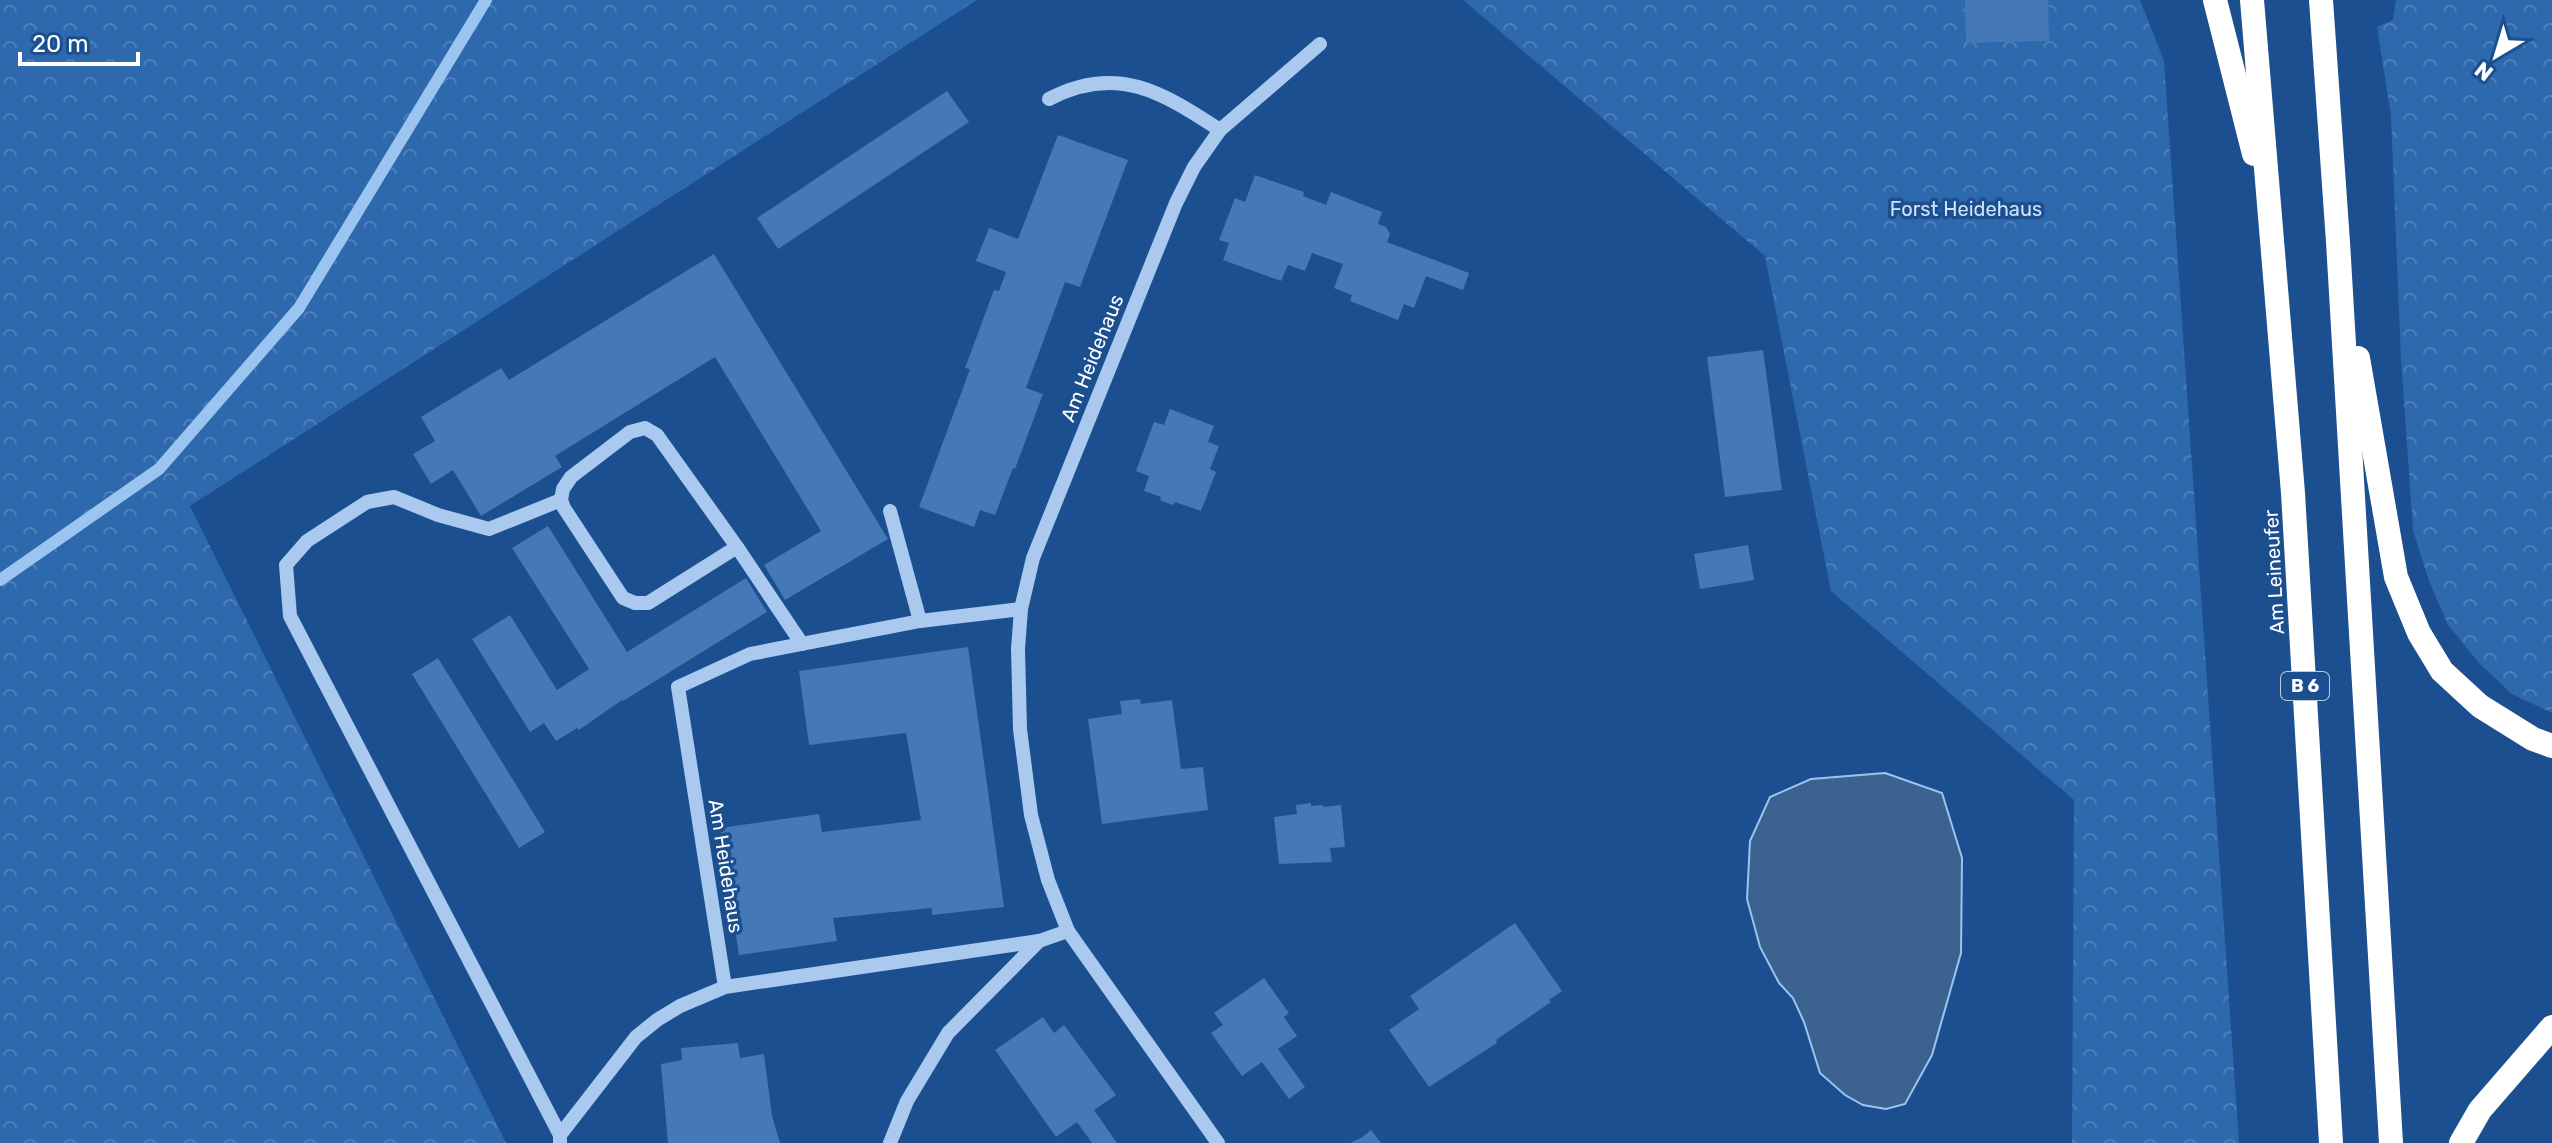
<svg xmlns="http://www.w3.org/2000/svg" width="2552" height="1143" font-family="Rubik,sans-serif">
<style>
.forest{fill:url(#forest-crowns)}
.water{fill:#3c6290;stroke:#9cc4f0;stroke-width:2}
.lines{fill:none;stroke-linecap:round;stroke-linejoin:round}
.stream{stroke:#9cc4f0;stroke-width:12}
.building{fill:#4478b7}
.minor{stroke:#a9c9ee;stroke-width:14}
.highway{stroke:#fff;stroke-width:24}
.labels{text-anchor:middle;stroke-width:7;stroke-linejoin:round;paint-order:stroke}
.shield{fill:#1b4f8f;stroke:#bbcadd;stroke-width:2}
.shield-label{font-size:18px;font-weight:bold;fill:#fff}
.park-label{font-size:20px;fill:#cfe3fa;stroke:#1b4f8f}
.street-label{font-size:20px;fill:#fff;stroke:#1b4f8f}
</style>
<defs>
<pattern id="forest-crowns" width="20" height="18" patternUnits="userSpaceOnUse" patternTransform="scale(2)"><rect width="20" height="18" fill="#2e69ad"/><path d="M2 6a3 3 0 1 1 6 0M12 15a3 3 0 1 1 6 0" fill="none" stroke="#4d80b9"/></pattern>
</defs>
<rect width="100%" height="100%" fill="#1b4f8f"/>
<g class="forest">
<path d="M0,0h977l-787,506 316,637h-506z"/>
<path d="M1463,0h677l24,61 75,1082h-167l2,-343 -243,-209 -66,-335z"/>
<path d="M2396,0h156v713l-40,-19 -33,-31 -31,-38 -19,-44 -16,-51 -12,-171 -10,-243 -14,-89 16,-7z"/>
</g>
<path class="water" d="M1885,773l57,20 20,65 -1,95 -29,102 -27,49 -19,5 -23,-4 -18,-10 -25,-22 -16,-51 -11,-24 -14,-15 -19,-36 -13,-48 3,-58 20,-44 41,-18z"/>
<g class="lines">
<path class="stream" d="M0,580l159,-111 140,-161 187,-308"/>
</g>
<g class="building">
<path d="M1965,0h83l1,41 -83,2z"/>
<path d="M947,91l22,31 -191,127 -21,-31z"/>
<path d="M1058,135l70,25 -48,127 -15,-5 -39,106 17,6 -28,75 -2,-1 -18,47 -15,-5 -6,17 -55,-20 51,-138 -5,-1 29,-78 5,1 7,-19 -30,-11 13,-33 29,11z"/>
<path d="M1255,175l49,17 -1,4 23,9 5,-13 51,20 -4,12 8,3 4,7 -3,8 82,31 -6,17 -37,-14 -12,32 -10,-4 -6,16 -48,-19 2,-6 -18,-7 9,-24 -31,-11 -7,18 -17,-6 -7,16 -58,-21 6,-17 -10,-3 16,-42 10,4z"/>
<path d="M714,254l174,285 -103,61 -21,-35 57,-34 -106,-174 -160,99 7,11 -81,49 -28,-46 -22,14 -18,-30 22,-13 -14,-24 80,-49 8,12z"/>
<path d="M1763,350l19,140 -57,7 -18,-140z"/>
<path d="M1170,409l44,17 -6,16 11,4 -9,23 6,3 -15,39 -26,-9 -1,3 -7,-2 -7,-3 1,-3 -17,-6 5,-15 -13,-5 18,-49 10,3z"/>
<path d="M548,526l79,126 119,-74 21,34 -144,89 -1,-1 -43,30 -2,-2 -21,13 -12,-18 -14,9 -58,-93 38,-24 47,75 32,-21 -77,-121z"/>
<path d="M1748,545l6,35 -54,9 -6,-35z"/>
<path d="M968,647l36,260 -72,8v-7l-99,10 4,23 -98,14 -19,-127 99,-14 3,18 99,-12 -15,-87 -97,12 -10,-74z"/>
<path d="M438,658l107,174 -26,16 -107,-174z"/>
<path d="M1140,699l1,5 31,-4 9,69 22,-2 5,43 -106,14 -14,-105 34,-5 -2,-13z"/>
<path d="M1311,803v3l11,-1 2,2 17,-2 4,42 -15,1 2,14 -53,2 -5,-47 23,-3 -1,-9z"/>
<path d="M1515,923l47,68 -13,9 2,2 -55,38 1,3 -68,44 -40,-57 30,-21 -9,-13z"/>
<path d="M1264,978l25,35 -5,4 13,19 -19,13 27,38 -16,12 -27,-37 -20,14 -31,-43 12,-8 -9,-12z"/>
<path d="M1043,1017l11,16 10,-8 52,70 -22,15 23,33h-25l-15,-21 -21,15 -61,-87z"/>
<path d="M738,1043l2,15 24,-4 8,62 8,27h-112l-7,-79 21,-4 -1,-12z"/>
<path d="M1371,1130l10,13h-31l11,-5z"/>
</g>
<g class="lines">
<g class="minor">
<path d="M1049,99c68,-36 114,-6 171,31"/>
<path d="M890,511l30,110"/>
<path d="M737,547l-80,-112 -12,-7 -15,4 -59,45 -8,12 -2,11 3,8 59,90 12,5h13l89,-56 65,97"/>
<path d="M725,987l-47,-300 72,-33 170,-33 101,-12"/>
<path d="M560,1135l76,-98 21,-17 23,-14 45,-19 314,-46 29,-10"/>
<path d="M560,1143v-8l-270,-519 -4,-51 21,-24 60,-39 27,-5 44,18 51,14 72,-29"/>
<path d="M890,1143l17,-42 41,-68 91,-92"/>
<path d="M1218,1143l-150,-212 -20,-51 -17,-65 -11,-86 -2,-80 3,-40 12,-51 143,-355 18,-36 26,-37 100,-86"/>
</g>
<g class="highway">
<path d="M2215,0l39,154"/>
<path d="M2252,0l41,493 38,650"/>
<path d="M2321,0l17,242 53,901"/>
<path d="M2358,358l38,219 23,56 23,38 38,35 53,33 19,7"/>
<path d="M2461,1143l19,-33 72,-83"/>
</g>
</g>
<g class="labels">
<rect class="shield" x="2281" y="672" width="48" height="28" rx="6"/>
<g class="shield-label">
<text x="2305" y="692">B 6</text>
</g>
<g class="park-label">
<text x="1966" y="216">Forst Heidehaus</text>
</g>
<g class="street-label">
<text transform="translate(1092 358) rotate(-68)" y="7">Am Heidehaus</text>
<text transform="translate(2274 572) rotate(-93)" y="7">Am Leineufer</text>
<text transform="translate(726 866) rotate(81)" y="7">Am Heidehaus</text>
</g>
</g>
<g transform="translate(2496 56) rotate(218)" stroke="#1b4f8f" stroke-width="6" paint-order="stroke">
<path d="M0-6L14 30L0 20L-14 30Z" fill="#ffffff"/>
<text y="-12" font-size="22" font-weight="bold" text-anchor="middle" fill="#ffffff">N</text>
</g>
<path d="M20 52v12h118v-12" fill="none" stroke="#ffffff" stroke-width="4"/>
<text x="32" y="52" font-size="24" fill="#ffffff" stroke="#1b4f8f" stroke-width="6" paint-order="stroke">20 m</text>
</svg>
